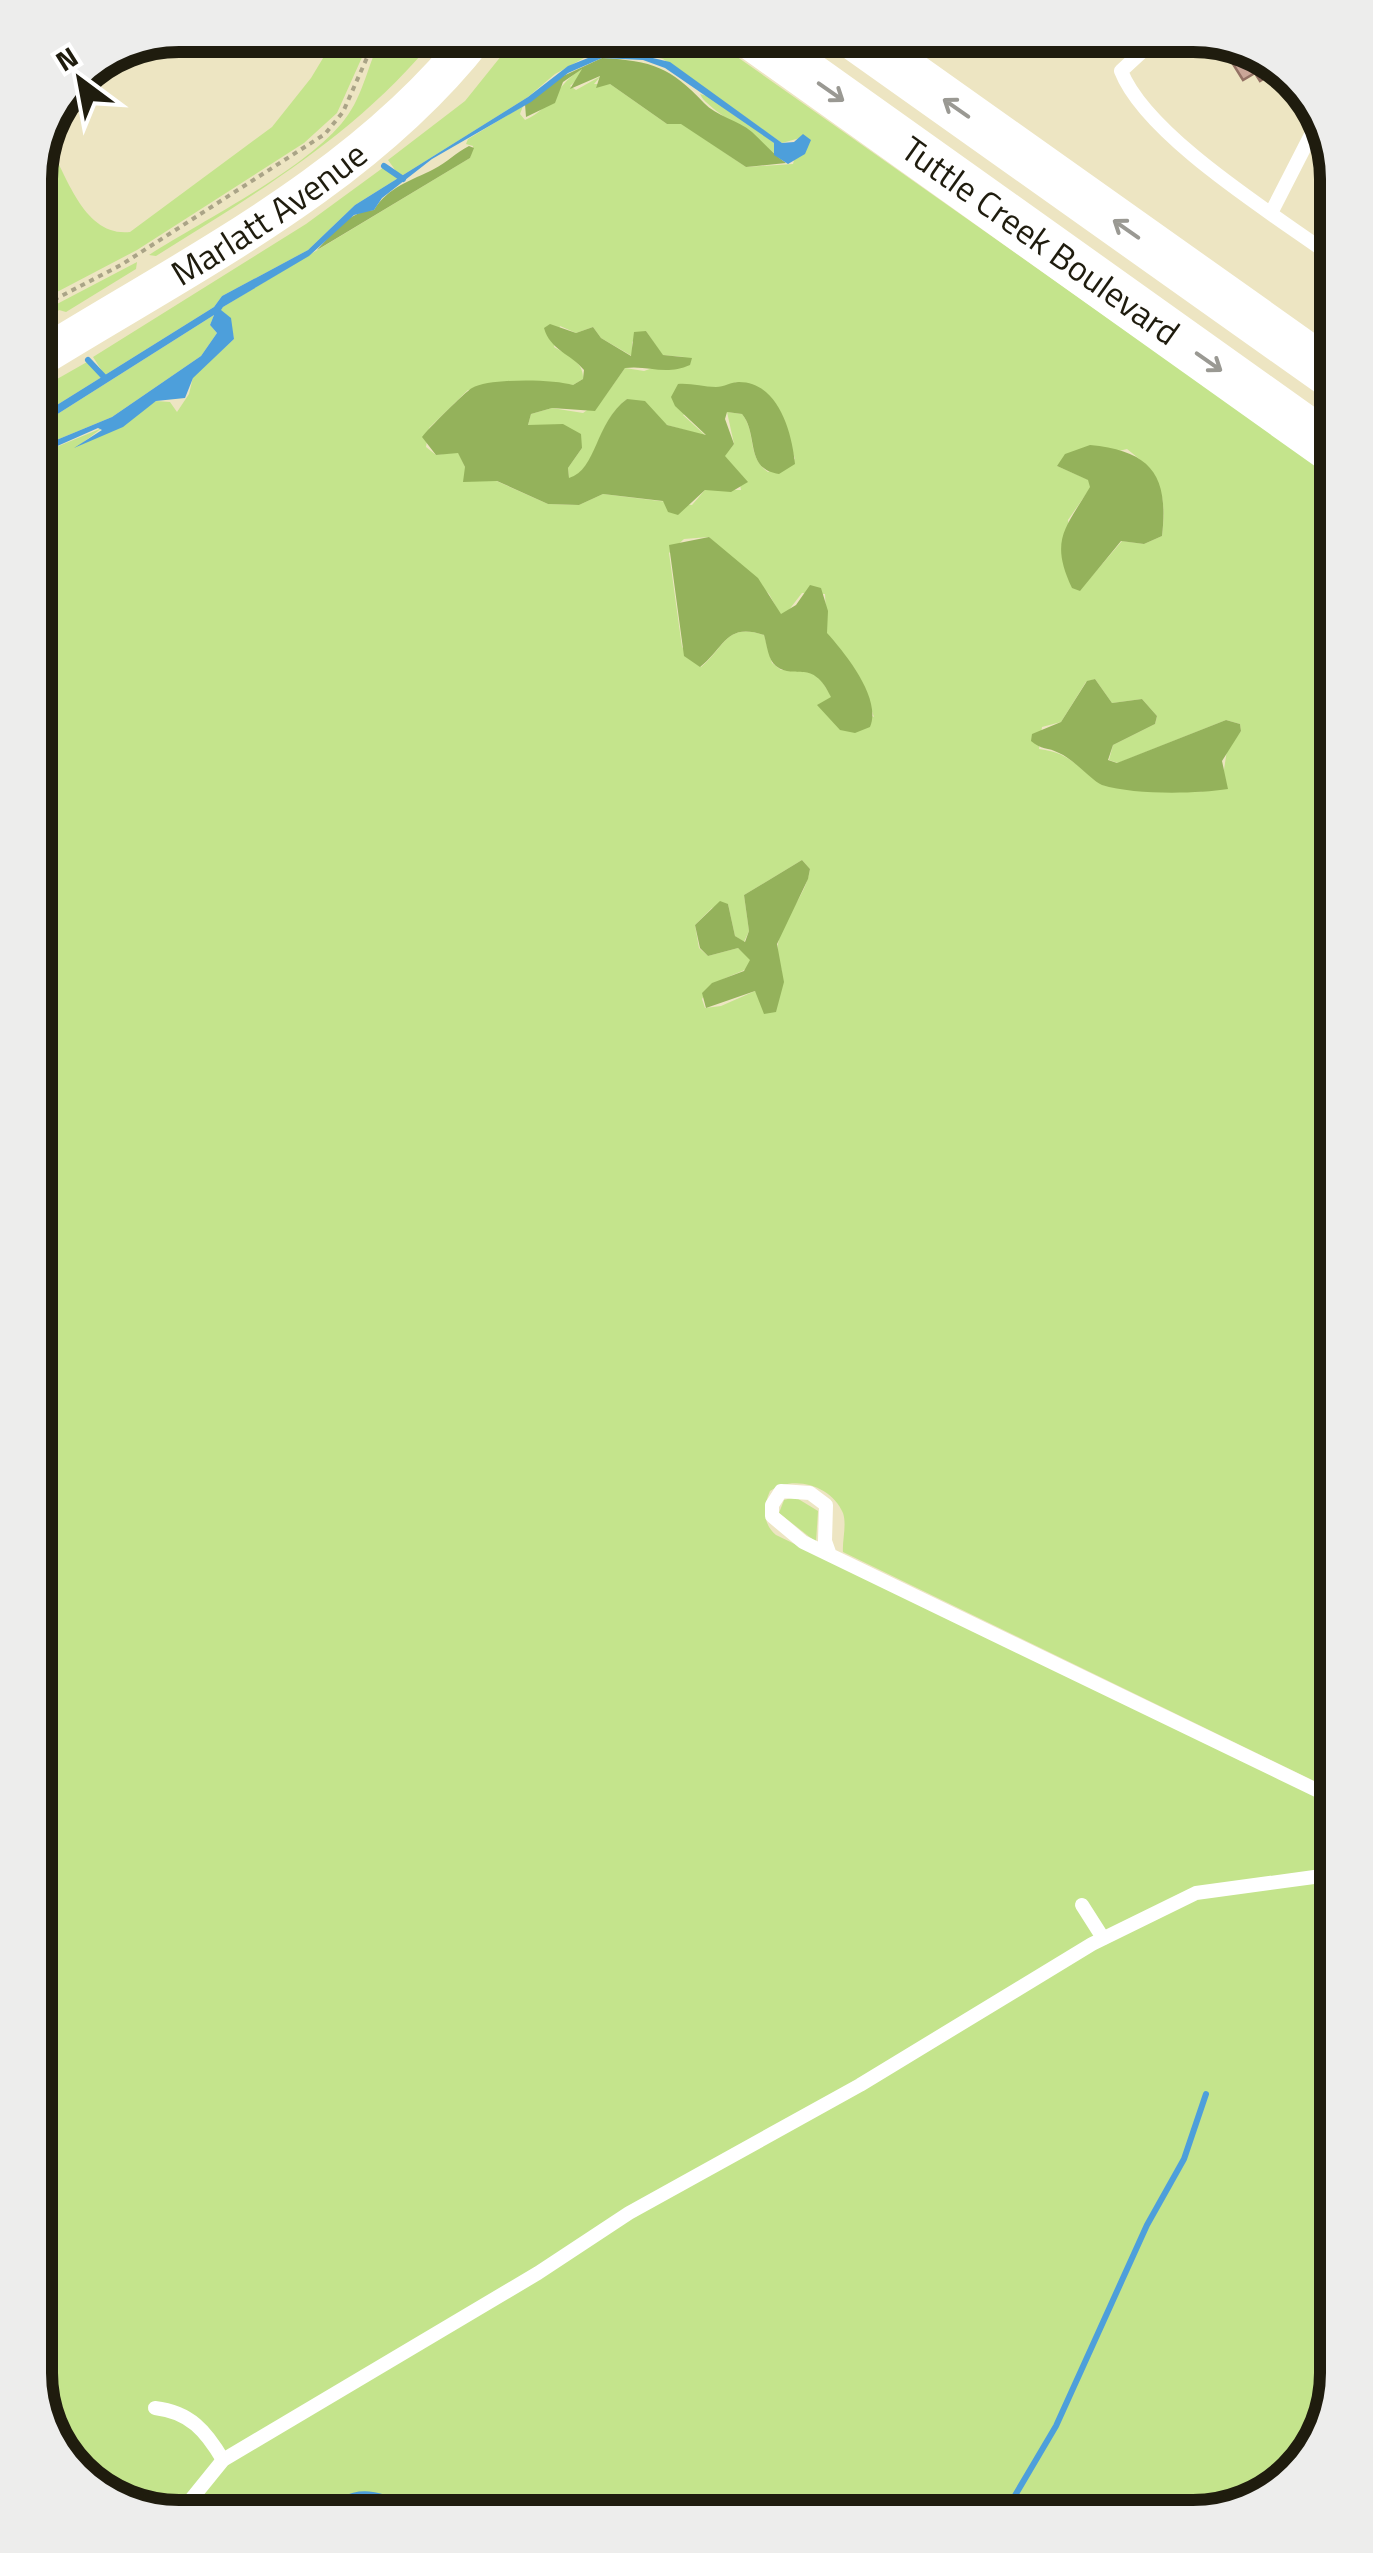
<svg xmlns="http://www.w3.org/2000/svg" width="1373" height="2553" font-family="'Titillium Web',sans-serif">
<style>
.green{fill:#c4e48c;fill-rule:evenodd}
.forest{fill:#94b25b}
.water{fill:#4d9fdb}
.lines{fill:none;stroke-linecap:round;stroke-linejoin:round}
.stream{stroke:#4d9fdb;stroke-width:6}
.building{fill:#caa698;stroke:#947265;stroke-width:2.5}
.path{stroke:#aaa487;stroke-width:4;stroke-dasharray:5 5;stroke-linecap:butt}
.lane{stroke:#fff;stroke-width:14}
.secondary{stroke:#fff;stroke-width:38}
.highway{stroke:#fff;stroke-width:48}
.oneway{stroke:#9a9993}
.labels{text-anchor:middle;stroke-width:10;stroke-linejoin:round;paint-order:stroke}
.street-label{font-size:35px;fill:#1f1c0e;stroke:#fff}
.rim{fill:none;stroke:#1f1c0e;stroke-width:12}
</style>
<rect width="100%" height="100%" fill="#ede5c2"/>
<g class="green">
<path d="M337,35h35l-35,78 -33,30 -167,107 -101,53 -1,-133 13,-27c19,33 36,94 82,89l142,-105 39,-49z"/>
<path d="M383,35h55c-80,98 -173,153 -282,221l-7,-1c54,-35 158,-86 196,-136 19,-24 23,-57 38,-84z"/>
<path d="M518,35h188l623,439 6,1317 -492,-239c-1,-11 4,-27 0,-39 -11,-27 -49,-39 -73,-22 -7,16 -8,32 6,44l559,270 3,569 -24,79 -65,54 -1079,11 -71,-25 -53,-64 -9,-1974 65,-27 -25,19 79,-46 14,1 7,10 12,-18 4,-17 41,-38 -4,-21 -10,-8 3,-3 247,-149 3,-12 -7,-2 2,-5 55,-33 -3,8 5,6c29,-13 32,-37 57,-51l2,4 -14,13 6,4 25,-14 -7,8h16l57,40 14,-1 65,44 47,-3 7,-26 -18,5 -119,-84 -49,-13 1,7 -31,5 -29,16 -27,23 -173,108 -47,45 -86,46 -8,11 -178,111v-27l51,-29 15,9 -9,-14 213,-133 78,-57 14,7 -10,-14 77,-59zM560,326l16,7 17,-6 8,11 31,18v-14l14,-11 16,24 22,2 -40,14 -19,-3 -22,31 -20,14 -31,-5 -21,6 -3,11 19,2 35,21 -14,20 1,11c29,-10 27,-57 58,-80l40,26 39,11 -23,-21 53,-33 48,43 11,34 -27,13c-22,-16 -11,-39 -26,-58l-15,-2 7,32 -10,12 13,14 4,20h-36l-13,15 -89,-11 -24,11 -31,-1 -83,-37 -7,-15 -22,3 -10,-8 3,-19 39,-38 69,-9 36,4 10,-6c1,-17 -15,-24 -29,-32zM1127,449c34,26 40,46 35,87l-18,8 -22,-3 -43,50 -11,-71 23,-33 -2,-7 -32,-14zM709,537l60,57 11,20 5,1 17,-22 23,1 2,40 37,55 10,28 -42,-20 -13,-20 -14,-7h-24l-9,-7 -8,-28c-38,-13 -39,12 -63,32l-19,-20 -13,-94 15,-14zM1095,679l17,24 30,-4 15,17 -2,8 -42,21 -4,15 9,3 108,-43 14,4 1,7 -14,19 -4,26 -22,16 -98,-7c-25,-15 -30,-32 -64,-36l3,-22 19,-5 25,-40zM802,860l8,9c-5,36 -46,63 -28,102l-22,26 -5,-6 -34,15 -16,2 -3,-9c12,-21 28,-21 48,-32v-8l-12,-11 -30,8 -9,-8 -4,-23 17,-17 16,-4 7,32 9,6 5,-11 -5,-36z"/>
<path d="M700,94l14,4 60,45v10c-15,-15 -69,-45 -74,-59z"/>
<path d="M137,262l-1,7 -70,43 -7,-2 -23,21v-16z"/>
<path d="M214,315l-4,10 7,8 -16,23 -89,61 -75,31v-21z"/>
<path d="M795,1497l23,14 -2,31 -37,-29 5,-13z"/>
</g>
<g class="forest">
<path d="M602,58c51,3 68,9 102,45 12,13 34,17 48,29 11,10 21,22 34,31l-40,4 -65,-43h-14l-57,-40 -14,4 4,-12 -30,13 12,-20 -19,13 -8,21 -29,14 -1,-13 36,-27z"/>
<path d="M469,146l5,2 -4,10 -153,92c16,-17 32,-39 57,-40 15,-24 37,-29 60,-41 12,-6 23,-17 35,-23z"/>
<path d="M550,324l26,9 17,-6 8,11 30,18 3,-24 12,-1 17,24 29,3 -2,7c-25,11 -41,0 -65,3l-30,43 -43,-3 -21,6 -3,11 35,-1 18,10 1,14 -14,20 1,10c28,-8 26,-56 58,-79l18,2 22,24 39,10 -31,-29 -4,-9 7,-13c13,-1 25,3 38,3 8,0 15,-5 23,-5 39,0 53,50 56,82l-16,10c-35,-5 -20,-40 -37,-60l-15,-2 -2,7 9,25 -9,12 23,26 -17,10 -26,-2 -27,25 -10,-3 -5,-11 -60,-7 -24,11 -31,-1 -51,-23 -34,1 2,-15 -7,-14 -22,2 -14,-18c6,-8 43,-45 50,-49 18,-10 81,-9 101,-3l10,-6 1,-9c-13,-16 -34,-20 -40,-42z"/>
<path d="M1090,445c62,6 79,31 72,91l-18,8 -23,-3 -41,50 -8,-3c-23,-49 -6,-60 18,-101l-2,-7 -31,-14 8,-12z"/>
<path d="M709,537l49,41 23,36 15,-9 14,-20 11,3 7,23 -1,22c19,21 55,66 43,94l-15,6 -15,-3 -23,-25 14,-8c-19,-40 -35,-16 -55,-31 -8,-6 -9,-21 -12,-31 -38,-13 -39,12 -64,32l-16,-11 -15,-111z"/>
<path d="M1095,679l17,24 30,-4 15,17 -2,8 -42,21 -5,15 9,3 109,-43 14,4 1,7 -19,30 6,28c-33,5 -94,6 -126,-4 -10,-4 -27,-25 -43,-32 -11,-6 -18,-3 -28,-12l1,-7 29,-12 26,-41z"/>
<path d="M802,860l8,9 -2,10 -31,65 7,38 -8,30 -12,2 -9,-23 -49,17 -4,-15 10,-10 32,-12 6,-11 -12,-12 -30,8 -8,-8 -5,-23 25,-24 8,3 7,32 10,6 4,-11 -5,-36z"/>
</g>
<path class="water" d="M627,52l43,10 112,81 12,-1 9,-8 8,6 -6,14 -17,10 -14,-9v-12l-109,-75 -22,-8 -41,-2 -34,15 -37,29 -99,57 -50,39 -8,12 -20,5 -45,41 -86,51 -2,3 10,8 3,21 -41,39 -8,20 -29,3 -33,26 -49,21 28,-18 -4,-2 -61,27v-7l75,-31 89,-61 16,-23 -7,-8 4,-10 -177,112 -1,-9 178,-111 8,-11 86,-46 47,-45 173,-108 40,-31 30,-12z"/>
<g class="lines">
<g class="stream">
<path d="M384,166l19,13"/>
<path d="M88,360l17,18"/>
<path d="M131,2504l36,12"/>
<path d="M1007,2509l49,-83 91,-201 37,-66 22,-65"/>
<path d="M326,2516c25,-34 60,-23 89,-1"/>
</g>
</g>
<path class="building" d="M1218,40l56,20 7,8 -21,13 -5,-8 -12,7z"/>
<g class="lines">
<path class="path" d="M36,309l85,-44 204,-131 18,-22 34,-77"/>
<g class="lane">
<path d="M1160,35l-39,36c25,64 149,141 206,182"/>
<path d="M1271,213l44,-86 9,-7"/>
<path d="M830,1555l-5,-14 1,-36 -16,-12 -29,-2 -9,14v11l31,26 532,257"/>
<path d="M1082,1905l21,33"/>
<path d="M155,2408c35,4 51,23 68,52"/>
<path d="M176,2518l47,-58 315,-187 91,-60 231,-128 232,-141 104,-51 140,-19"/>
</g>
<path class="secondary" id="s1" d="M36,360c153,-95 327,-180 440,-325"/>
<g class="highway">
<path id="s2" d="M751,35l577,411"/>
<path d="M853,35l475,337"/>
</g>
</g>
<defs><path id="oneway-shaft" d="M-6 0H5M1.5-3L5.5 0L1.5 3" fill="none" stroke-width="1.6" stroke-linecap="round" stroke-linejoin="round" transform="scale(2.5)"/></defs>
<g class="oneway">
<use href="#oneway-shaft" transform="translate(831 92) rotate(35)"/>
<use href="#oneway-shaft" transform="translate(956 108) rotate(-145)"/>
<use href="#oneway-shaft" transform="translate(1126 229) rotate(-145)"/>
<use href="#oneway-shaft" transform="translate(1209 362) rotate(35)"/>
</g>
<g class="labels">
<g class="street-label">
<text dy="12" stroke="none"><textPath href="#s1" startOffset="275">Marlatt Avenue</textPath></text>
<text dy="12" stroke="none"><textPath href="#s2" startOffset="355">Tuttle Creek Boulevard</textPath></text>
</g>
</g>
<path d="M0 0H1373V2553H0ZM179 52H1193A127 127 0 0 1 1320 179V2373A127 127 0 0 1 1193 2500H179A127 127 0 0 1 52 2373V179A127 127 0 0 1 179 52Z" fill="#ededec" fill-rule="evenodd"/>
<path class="rim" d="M179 52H1193A127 127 0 0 1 1320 179V2373A127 127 0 0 1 1193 2500H179A127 127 0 0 1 52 2373V179A127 127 0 0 1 179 52Z"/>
<g transform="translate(80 80) rotate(328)" stroke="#ffffff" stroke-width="8" paint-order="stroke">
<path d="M0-8L18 38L0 25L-18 38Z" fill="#1f1c0e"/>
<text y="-15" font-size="28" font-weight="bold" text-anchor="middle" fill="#1f1c0e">N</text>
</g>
</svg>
